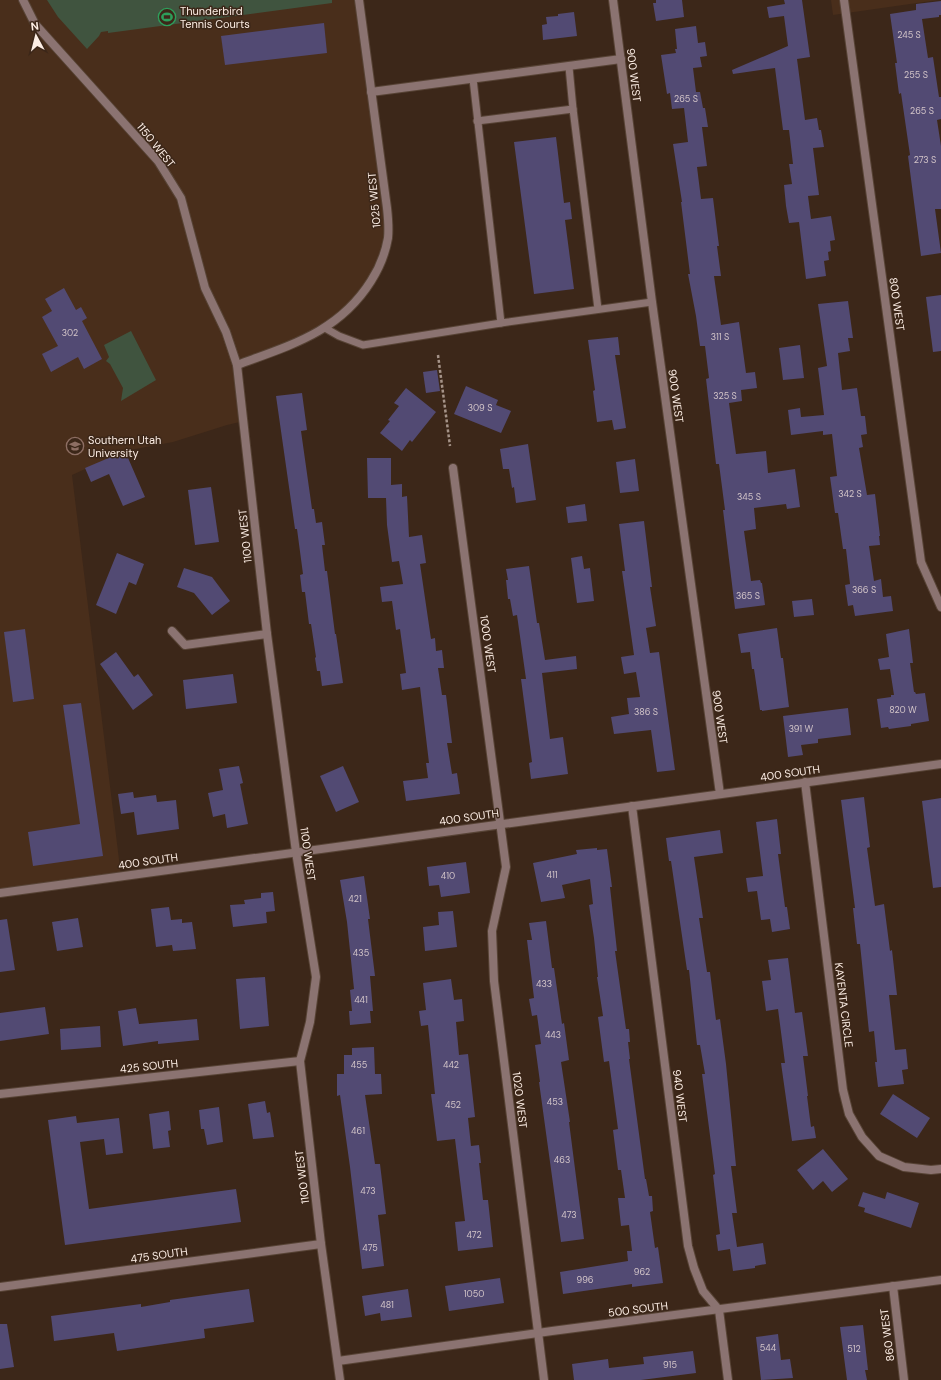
<svg xmlns="http://www.w3.org/2000/svg" width="941" height="1380" font-family="'DM Sans',sans-serif">
<style>
.built{fill:#492e1b}
.green{fill:#40543f}
.building{fill:#524a73}
.lines{fill:none;stroke-linecap:round;stroke-linejoin:round}
.service-casing{stroke:#574335;stroke-width:9}
.minor-casing{stroke:#574335;stroke-width:10}
.tertiary-casing{stroke:#574335;stroke-width:10}
.path{stroke:#a59388;stroke-width:2.5;stroke-dasharray:3 2;stroke-linecap:butt}
.service{stroke:#8b7371;stroke-width:7}
.minor{stroke:#8b7371;stroke-width:8}
.tertiary{stroke:#8b7371;stroke-width:8}
.labels{text-anchor:middle;stroke-width:3;stroke-linejoin:round;paint-order:stroke}
.number-label{font-size:9px;fill:#d2c4c8}
.poi-label{font-size:11px;fill:#fcede4;stroke:#3c2719;text-anchor:start}
.street-label{font-size:11px;fill:#fcede4;stroke:#3c2719}
</style>
<rect width="100%" height="100%" fill="#3c2719"/>
<g class="built">
<path d="M0,0h359l29,238 -26,58 -37,32 -88,37 7,56 -17,4 -54,17 -48,9 -53,24 49,401 -121,17z"/>
<path d="M831,0h107l-105,15z"/>
</g>
<g class="green">
<path d="M47,0h285v3l-224,30v-2l-7,1 -2,4 -12,13 -29,-32z"/>
<path d="M131,331l25,49 -35,21 2,-13 -13,-24 -4,-3 3,-4 -5,-12z"/>
</g>
<g class="building">
<path d="M656,0h26l2,17 -28,4 -3,-18h3z"/>
<path d="M784,0h18l8,57 -13,2 8,61 12,-2 2,12h2l3,17 -11,1 6,47 -11,1 3,23 20,-3 4,24 -5,1 1,10 -3,1 1,8 -5,1 2,15 -20,3 -7,-57 -10,1 -3,-17 -2,-21 8,-1 -3,-20h4l-4,-34h-6l-8,-62 -42,6 -1,-4 56,-24 -4,-30 -15,2 -2,-11 18,-3z"/>
<path d="M941,1v14h-2v2l-17,2 6,39 5,-1 6,40h2v22l-4,1 4,26v63h-6l6,44 -20,3 -13,-100 2,-1 -9,-62 -2,1 -4,-31h2l-7,-49 26,-4v-6z"/>
<path d="M574,12l3,24 -34,4 -1,-15 5,-1 -1,-7 12,-1v-2z"/>
<path d="M324,23l3,30 -102,12 -4,-29z"/>
<path d="M696,26l2,17 7,-1 2,14 -7,1 2,10 -9,1 3,24h4l3,16h2l3,19h-6l5,39 -10,1 4,32 12,-1 6,48h-2l4,30h-7l7,49 18,-3 7,51 9,-1 2,16 -16,2 1,11 -13,2 7,51 30,-3 2,22 27,-4 5,38 -13,2 -1,-5 -32,4 2,21 -12,2 7,50 9,-1 1,3h1l3,22 -30,4 -12,-99h2l-6,-46h-3l-10,-85 3,-1 -4,-32h-5l-4,-30 -8,-42h2l-9,-72h1l-9,-58 15,-2 -4,-34 -12,1 -2,-16 -3,1 -6,-39 15,-2 -1,-4h2l-2,-20z"/>
<path d="M556,137l8,66 6,-1 2,17 -7,1 9,69 -40,5 -20,-152z"/>
<path d="M64,288l12,22 5,-3 6,11 -5,3 20,38 -18,10 -6,-12 -27,15 -9,-18 16,-8 -16,-29 10,-6 -7,-12z"/>
<path d="M941,295v56l-8,1 -7,-55z"/>
<path d="M848,301l5,37h-5l2,13 -12,2 4,37 15,-2 4,28h4l2,18 -6,1 2,12 -4,1 8,47 8,-1 5,42h-1l1,9 -11,1 5,35 7,-2 2,18 8,-1 2,15 -38,5 -2,-11 -5,1 -3,-21 5,-1 -4,-35h-3l-5,-36h-3l-5,-36 7,-1 -5,-42 -9,1v-4l-32,4 -3,-25 12,-2 1,9 23,-2 -6,-47 9,-2 -9,-62z"/>
<path d="M618,337l2,18h-5l11,73 -12,2 -2,-10 -15,2 -4,-31 2,-1 -7,-50z"/>
<path d="M800,345l4,33 -21,2 -4,-32z"/>
<path d="M437,370l3,21 -14,2 -3,-21z"/>
<path d="M466,386l32,14 -2,5 15,6 -10,22 -47,-19z"/>
<path d="M406,388l30,24 -24,30 -2,-2 -8,11 -22,-18 10,-12 -2,-1 11,-14 -5,-3z"/>
<path d="M302,393l5,37 -6,1 11,78h2l2,14 6,-1 3,23h-3l3,26h2l8,63h1l7,49 -21,3 -2,-15h-3l-2,-13 1,-1 -5,-33h-2l-4,-32h-3l-2,-17 3,-1 -6,-45h-2l-19,-133z"/>
<path d="M528,444l8,56 -20,3 -2,-16 -2,1 -3,-19h-6l-3,-20z"/>
<path d="M125,451l20,46 -22,9 -14,-32 -18,8 -6,-14z"/>
<path d="M367,458h24v27l11,-1v13l5,-1 2,41 13,-2 4,28 -6,1 11,75 4,-1 1,13 6,-1 2,18h-6l4,27h4l6,48h-5l5,31 5,-1 3,21 -54,7 -3,-20 25,-3 -2,-15h3l-9,-76 -18,3 -2,-16 6,-1 -6,-44 -4,1 -4,-29 -10,1 -2,-15 23,-3 -4,-23 -7,1 -5,-37 -1,-27h-18z"/>
<path d="M635,459l4,32 -19,2 -4,-31z"/>
<path d="M211,487l8,55 -24,3 -7,-55z"/>
<path d="M585,504l2,17 -19,2 -2,-16z"/>
<path d="M644,521l8,66h-2l6,39 -10,2 4,25 9,-1 16,118 -18,2 -6,-42 -37,4 -3,-17 18,-3 -2,-16 13,-1 -4,-25 -12,2 -3,-17 13,-2 -12,-84h3l-6,-47z"/>
<path d="M117,553l27,11 -8,21 -7,-3 -13,32 -20,-9z"/>
<path d="M582,556l2,13 6,-1 4,33 -17,2 -6,-45z"/>
<path d="M529,566l8,57h2l6,37 31,-4 1,13 -35,4 8,66 13,-2 5,37 -37,5 -2,-16 3,-1 -11,-83h5l-9,-64 -4,1 -3,-17h-2l-2,-19h2l-2,-11z"/>
<path d="M184,568l28,9 18,24 -18,14 -18,-22 -17,-6z"/>
<path d="M812,599l2,16 -20,2 -2,-16z"/>
<path d="M777,628l4,30h2l6,49 -27,4v-1h-2l-6,-41h-2l-2,-17 -9,1 -3,-19z"/>
<path d="M25,629l9,70 -21,3 -9,-70z"/>
<path d="M909,629l4,34h-3l4,29h1l1,2 9,-1 4,28 -18,3v2l-22,3 -1,-2 -7,1 -4,-29 14,-2v-2h3l-4,-26 -10,1 -2,-11 11,-2 -3,-23z"/>
<path d="M116,652l18,25 4,-3 15,21 -20,15 -33,-46z"/>
<path d="M233,674l4,29 -51,6 -3,-29z"/>
<path d="M81,703l22,153 -70,10 -5,-34 52,-8 -17,-119z"/>
<path d="M848,708l3,27 -33,4v4l-17,2 2,10 -15,2 -5,-41z"/>
<path d="M239,766l4,17 -3,1 8,40 -21,4 -2,-14 -12,3 -5,-24 15,-3 -4,-21z"/>
<path d="M343,766l16,36 -23,10 -16,-36z"/>
<path d="M133,792l1,6 22,-3 1,7 19,-2 3,29 -42,6 -3,-23 -13,2 -3,-20z"/>
<path d="M864,797l6,50 -3,1 8,58 9,-2 6,47 2,-1 5,45h-8l6,55 11,-1 2,20 -6,1 2,14 -26,3 -3,-25h2l-3,-31 -5,1 -9,-88h-3l-4,-36h2l-14,-108z"/>
<path d="M941,798v89l-8,1 -11,-87z"/>
<path d="M777,819l4,35h-3l7,53h2l3,22 -18,3 -2,-13 -9,1 -4,-29 -9,1 -2,-14 17,-2 -7,-54z"/>
<path d="M720,830l3,23 -29,4 9,61h-4l8,54h3l6,48 4,-1 6,45 10,102h-5l6,47h-5l5,34 26,-4 3,21 -11,2v2l-22,3 -3,-22 -12,2 -2,-16 4,-1 -7,-59 2,-1 -13,-100h3l-5,-29h-3l-8,-75h-2l-16,-109h-2l-3,-23z"/>
<path d="M597,848v2l10,-1 5,38h-2l7,64h-2l11,78h3l1,13h-2l2,17h-1l16,120h1l3,17h3l1,15 -3,1 5,36 3,-1 5,36 -31,4v-3l-69,10 -3,-22 68,-11 -1,-10h5l-3,-26 -8,1 -3,-28h7l-4,-28h-3l-5,-40 5,-1 -9,-68 -5,1 -6,-45 5,-1 -6,-39h1l-4,-39 -5,-33 4,-1 -3,-25 -28,6 3,13 -24,4 -8,-39 44,-9 -1,-4z"/>
<path d="M466,862l4,31 -29,4 -2,-12 -10,1 -2,-19z"/>
<path d="M364,876l6,43h-2l7,57h-5l3,35h-3l1,12 -21,2 -1,-14h3l-2,-21 4,-1 -7,-67 -7,-42z"/>
<path d="M273,892l2,19 -9,1 1,11 -34,4 -3,-22 15,-1 -1,-4 17,-2v-5z"/>
<path d="M169,907l2,13 11,-1v4l10,-1 4,27 -23,2 -1,-6 -16,2 -5,-38z"/>
<path d="M453,911l4,36 -32,4 -2,-24 16,-2 -1,-13z"/>
<path d="M78,918l5,29 -26,4 -5,-29z"/>
<path d="M7,919l8,51 -15,2v-52z"/>
<path d="M546,921l6,47h2l8,56 2,-1 5,37 -8,2 9,60h-1l15,117 -23,3 -22,-160h1l-5,-37 6,-1 -4,-29 -5,1 -3,-17 5,-1 -7,-58h5l-3,-17z"/>
<path d="M788,958l7,55 7,-1 6,44h-5l5,40h-1l4,31 3,-1 2,12 -24,3 -11,-78h4l-7,-54 -12,2 -4,-30 9,-1 -3,-20z"/>
<path d="M265,977l4,49 -29,3 -4,-50z"/>
<path d="M451,979l3,21 8,-1 2,22 -8,1 3,33 9,-1 7,63 -7,1 3,28 8,-1 2,18h-2l4,37h5l5,47 -35,4 -3,-29 10,-1 -10,-82 -18,2 -6,-47h4l-7,-69 -7,1 -2,-15 7,-1 -3,-27z"/>
<path d="M45,1007l4,27 -49,7v-28z"/>
<path d="M136,1008l3,16 58,-5 2,21 -41,4v-3l-35,5 -5,-35z"/>
<path d="M100,1026l1,21 -40,3 -1,-21z"/>
<path d="M374,1047l1,27h6l1,20 -17,1 10,69h5l6,50 -8,1 6,51 -22,3 -12,-102 -10,-72 -3,1v-22h7v-19h8v-7z"/>
<path d="M893,1094l37,24 -13,20 -37,-24z"/>
<path d="M265,1101l2,12 3,-1 4,25 -21,2 -5,-35z"/>
<path d="M219,1107l4,35 -16,3 -3,-16h-3l-2,-19z"/>
<path d="M169,1111l2,19 -3,1 2,16 -17,2 -4,-35z"/>
<path d="M76,1116l1,7 42,-5 4,35 -17,2 -2,-16 -24,3 9,67 147,-20 5,33 -176,23 -17,-125z"/>
<path d="M823,1149l25,30 -16,13 -9,-11 -10,9 -16,-20z"/>
<path d="M863,1192l22,7 2,-7 32,11 -8,25 -47,-16 1,-4 -7,-2z"/>
<path d="M500,1278l4,25 -55,8 -4,-25z"/>
<path d="M249,1289l5,33 -50,7 1,9 -88,13 -3,-18 -60,8 -3,-25 90,-12v3l29,-5v-2z"/>
<path d="M408,1289l4,28 -31,4 -1,-8 -15,3 -3,-20z"/>
<path d="M0,1324h7l7,43 -14,2z"/>
<path d="M863,1325l5,45h-3l2,10h-20l-7,-53z"/>
<path d="M778,1334l3,26 9,-1 3,19 -32,2 -5,-43z"/>
<path d="M693,1351l3,22 -55,7h-67l-2,-16 36,-5 1,9 35,-4 -1,-7z"/>
</g>
<g class="lines">
<defs>
<g id="service">
<path d="M569,67l4,42"/>
<path d="M473,79l28,244 151,-21"/>
<path d="M477,121l96,-12 25,200"/>
<path d="M325,328l14,8 24,9 138,-22"/>
</g>
<g id="minor">
<path d="M613,0l39,302 68,492"/>
<path d="M844,0l77,562 20,45"/>
<path d="M371,92l250,-33"/>
<path d="M237,365c54,-20 102,-33 134,-84 9,-14 14,-26 17,-43 1,-10 0,-21 -1,-30l-28,-208"/>
<path d="M453,468l53,399 -14,64 2,50 50,399"/>
<path d="M172,631l13,14 82,-11"/>
<path d="M805,782l38,308 6,24 13,23 17,19 25,11 27,3 10,-1"/>
<path d="M632,806l56,440 6,22 9,23 16,19 9,70"/>
<path d="M0,893l941,-129"/>
<path d="M0,1094l300,-33"/>
<path d="M893,1286l11,94"/>
<path d="M0,1287l321,-43"/>
<path d="M338,1361l214,-30 389,-51"/>
</g>
<path id="tertiary" d="M23,0l12,24 123,137 23,37 24,90 21,44 11,33 30,269 29,218 20,125 -6,45 -10,39 21,183 19,136"/>
</defs>
<use href="#service" class="service-casing"/>
<use href="#minor" class="minor-casing"/>
<use href="#tertiary" class="tertiary-casing"/>
<path class="path" d="M438,355l12,91"/>
<use href="#service" class="service"/>
<use href="#minor" class="minor"/>
<use href="#tertiary" class="tertiary"/>
</g>
<defs>
<symbol id="stadium-ring" viewBox="-11 -11 22 22"><circle r="9.5" fill="#3c2719" stroke="#2e9e5b" stroke-width="1.5"/><path d="M0-5a6.5 5 0 1 0 0 10a6.5 5 0 1 0 0-10ZM-3.5-1.8h7v3.6h-7Z" fill="#2e9e5b"/></symbol>
<symbol id="university-ring" viewBox="-11 -11 22 22"><circle r="9.5" fill="#3c2719" stroke="#8d6e63" stroke-width="1.5"/><path d="M0-5L7-2L0 1L-7-2ZM-4 1L0 2.5L4 1V4Q0 6-4 4Z" fill="#8d6e63"/></symbol>
</defs>
<g fill-rule="evenodd">
<use href="#stadium-ring" x="157" y="7" width="20" height="20"/>
<use href="#university-ring" x="65" y="436" width="20" height="20"/>
</g>
<g class="labels">
<g class="number-label">
<text x="909" y="38">245 S</text>
<text x="916" y="78">255 S</text>
<text x="686" y="102">265 S</text>
<text x="922" y="114">265 S</text>
<text x="925" y="163">273 S</text>
<text x="70" y="336">302</text>
<text x="720" y="340">311 S</text>
<text x="725" y="399">325 S</text>
<text x="480" y="411">309 S</text>
<text x="850" y="497">342 S</text>
<text x="749" y="500">345 S</text>
<text x="864" y="593">366 S</text>
<text x="748" y="599">365 S</text>
<text x="903" y="713">820 W</text>
<text x="646" y="715">386 S</text>
<text x="801" y="732">391 W</text>
<text x="552" y="878">411</text>
<text x="448" y="879">410</text>
<text x="355" y="902">421</text>
<text x="361" y="956">435</text>
<text x="544" y="987">433</text>
<text x="361" y="1003">441</text>
<text x="553" y="1038">443</text>
<text x="359" y="1068">455</text>
<text x="451" y="1068">442</text>
<text x="555" y="1105">453</text>
<text x="453" y="1108">452</text>
<text x="358" y="1134">461</text>
<text x="562" y="1163">463</text>
<text x="368" y="1194">473</text>
<text x="569" y="1218">473</text>
<text x="474" y="1238">472</text>
<text x="370" y="1251">475</text>
<text x="642" y="1275">962</text>
<text x="585" y="1283">996</text>
<text x="474" y="1297">1050</text>
<text x="387" y="1308">481</text>
<text x="768" y="1351">544</text>
<text x="854" y="1352">512</text>
<text x="670" y="1368">915</text>
</g>
<g class="poi-label">
<text x="180" y="15">Thunderbird<tspan x="180" dy="13">Tennis Courts</tspan></text>
<text x="88" y="444">Southern Utah<tspan x="88" dy="13">University</tspan></text>
</g>
<g class="street-label">
<text transform="translate(634 75) rotate(83)" y="4">900 WEST</text>
<text transform="translate(156 145) rotate(51)" y="4">1150 WEST</text>
<text transform="translate(374 200) rotate(-95)" y="4">1025 WEST</text>
<text transform="translate(897 304) rotate(82)" y="4">800 WEST</text>
<text transform="translate(676 396) rotate(82)" y="4">900 WEST</text>
<text transform="translate(245 536) rotate(-96)" y="4">1100 WEST</text>
<text transform="translate(488 644) rotate(82)" y="4">1000 WEST</text>
<text transform="translate(720 717) rotate(82)" y="4">900 WEST</text>
<text transform="translate(790 773) rotate(-8)" y="4">400 SOUTH</text>
<text transform="translate(469 817) rotate(-8)" y="4">400 SOUTH</text>
<text transform="translate(308 854) rotate(82)" y="4">1100 WEST</text>
<text transform="translate(148 861) rotate(-8)" y="4">400 SOUTH</text>
<text transform="translate(844 1005) rotate(83)" y="4">KAYENTA CIRCLE</text>
<text transform="translate(149 1066) rotate(-6)" y="4">425 SOUTH</text>
<text transform="translate(680 1096) rotate(83)" y="4">940 WEST</text>
<text transform="translate(520 1100) rotate(83)" y="4">1020 WEST</text>
<text transform="translate(302 1177) rotate(-97)" y="4">1100 WEST</text>
<text transform="translate(159 1255) rotate(-8)" y="4">475 SOUTH</text>
<text transform="translate(638 1309) rotate(-7)" y="4">500 SOUTH</text>
<text transform="translate(887 1335) rotate(-97)" y="4">860 WEST</text>
</g>
</g>
<g transform="translate(36 36) rotate(353)" stroke="#3c2719" stroke-width="3" paint-order="stroke">
<path d="M0-3L7 15L0 10L-7 15Z" fill="#fcede4"/>
<text y="-6" font-size="11" font-weight="bold" text-anchor="middle" fill="#fcede4">N</text>
</g>
</svg>
